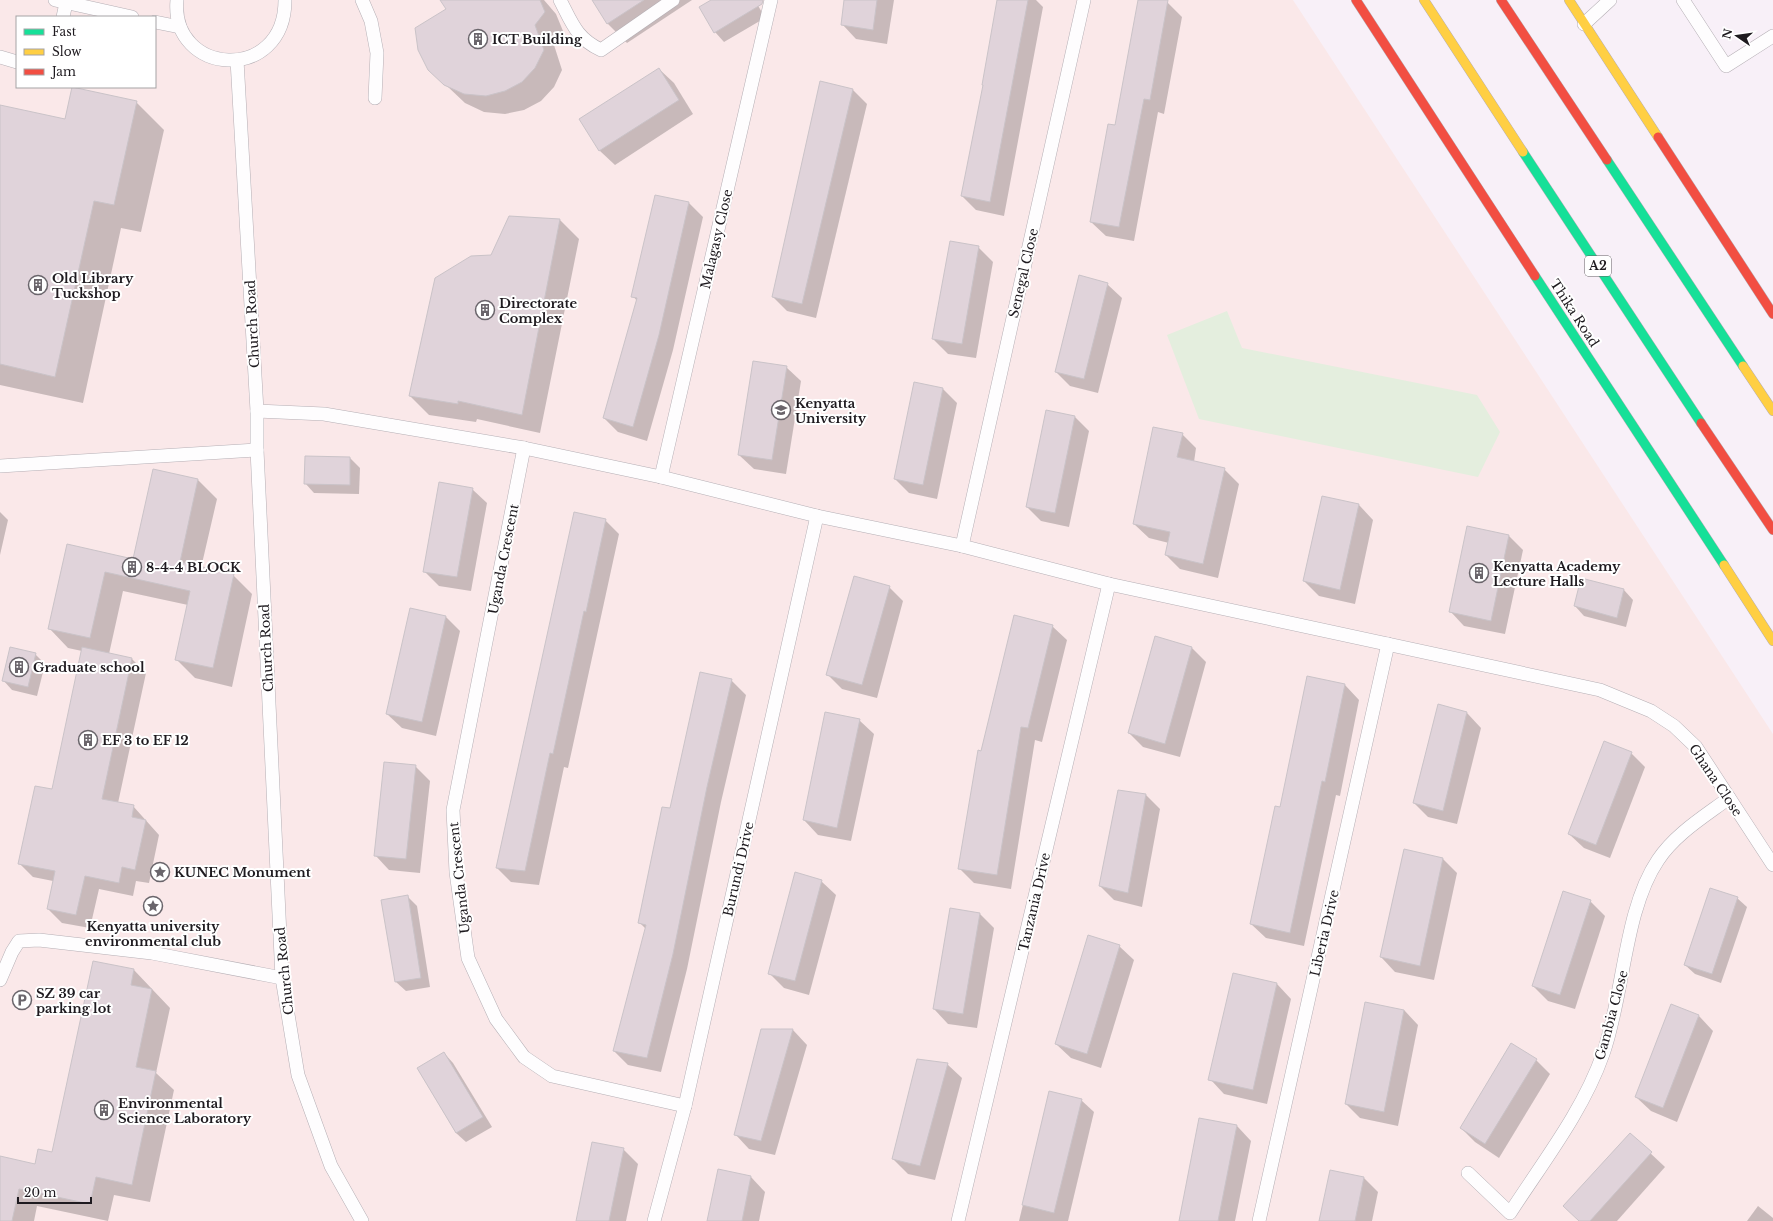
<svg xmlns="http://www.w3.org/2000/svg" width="1773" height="1221" font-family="'Libre Baskerville',serif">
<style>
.education{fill:#fae8e9;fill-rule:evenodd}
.green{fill:#e4eede}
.shadow{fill:#0003}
.building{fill:#e0d3da;stroke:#cac3c8}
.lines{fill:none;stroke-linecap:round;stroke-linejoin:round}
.lane-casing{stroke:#b5afb5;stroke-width:14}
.fast-casing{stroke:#b5afb5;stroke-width:10}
.slow-casing{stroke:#b5afb5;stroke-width:10}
.jam-casing{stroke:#b5afb5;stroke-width:10}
.lane{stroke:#fefdfe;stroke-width:13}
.fast{stroke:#16e098;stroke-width:9}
.slow{stroke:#ffcf43;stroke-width:9}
.jam{stroke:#f24e42;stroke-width:9}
.labels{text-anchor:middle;stroke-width:4;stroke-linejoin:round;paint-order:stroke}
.shield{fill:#fff;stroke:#625f62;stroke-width:1}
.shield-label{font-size:12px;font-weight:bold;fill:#1e1a1f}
.poi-label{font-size:13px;font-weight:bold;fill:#1e1a1f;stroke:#fff;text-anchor:start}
.street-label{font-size:13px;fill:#1e1a1f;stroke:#fff}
</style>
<rect width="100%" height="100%" fill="#f8f0f8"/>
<path class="education" d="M0,0h1293l480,734v487h-1773zM17,17h138v70h-138z"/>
<path class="green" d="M1227,311l15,37 235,47 23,37 -22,45 -279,-58 -32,-84z"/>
<g class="shadow">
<path d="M441,0h103l12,14 7,17 -9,14 8,25 -8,17 -13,14 -17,9 -19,4 -21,-2 -19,-9 -36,-34 19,-60z"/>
<path d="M593,0h99l-65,43 -19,-19z"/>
<path d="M713,0h42l10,18 -41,24 -9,-10z"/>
<path d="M845,0h49l-7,44 -31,-5 -14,-15z"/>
<path d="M998,0h38l7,7 -39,209 -28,-6 -14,-14 22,-110z"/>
<path d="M1139,0l28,2 15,15 -18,97 -6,-2 -24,129 -28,-5 -15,-14 25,-95z"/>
<path d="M659,69l15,14 19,31 -78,51 -15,-14 -19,-31z"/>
<path d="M852,89l15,15 -51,214 -29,-7 -14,-14z"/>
<path d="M136,102l28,28 -23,102 -20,-4 -38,175 -83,-18v-279l65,14z"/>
<path d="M689,203l14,14 -30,133 -26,91 -29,-9 -14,-14 33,-117 -4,-5z"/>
<path d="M560,220l19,19 -39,194 -63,-14 -1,3 -47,-7 -19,-19 81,-140z"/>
<path d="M978,247l15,15 -17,96 -28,-4 -15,-15z"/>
<path d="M1107,284l15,14 -24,95 -28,-7 -14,-14z"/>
<path d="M786,367l15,14 -15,93 -32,-5 -15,-14z"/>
<path d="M943,389l14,14 -20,96 -28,-6 -14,-14z"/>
<path d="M1075,417l14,14 -20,96 -28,-6 -14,-14z"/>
<path d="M1182,434l14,14 -2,14 30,7 15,15 -21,94 -38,-9 -14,-14 3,-12 -20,-5 -15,-14z"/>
<path d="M306,457l44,1 10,10 -1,26 -45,-1 -9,-10z"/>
<path d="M198,480l19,19 -16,69 32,7 19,19 -20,93 -37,-9 -19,-19 12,-54 -65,-14 -14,63 23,5 14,14 -28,130 15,3 26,29 -10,48 -13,-2 -3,15 -34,-7 -9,39 -28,-5 -14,-14 5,-28 -20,-4 -14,-14 34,-72 29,-140 -14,-3 -19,-20 19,-82 65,14z"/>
<path d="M472,489l15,14 -16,88 -32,-5 -15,-15z"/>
<path d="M1359,505l14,15 -18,84 -36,-8 -15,-15z"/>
<path d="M0,512l8,8 -8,35z"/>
<path d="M605,520l14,14 -51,234 -4,-1 -25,118 -28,-3 -14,-14z"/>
<path d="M1509,536l14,14 -18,84 -41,-8 -14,-15z"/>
<path d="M889,587l14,14 -26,97 -35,-9 -15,-15z"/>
<path d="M1624,590l9,10 -7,27 -42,-11 -9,-10z"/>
<path d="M445,616l15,15 -24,105 -34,-8 -15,-14z"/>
<path d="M1052,626l15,14 -25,102 -7,-2 -24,149 -37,-6 -14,-14 22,-117z"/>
<path d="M1192,648l14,14 -26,95 -37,-10 -14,-14z"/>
<path d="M35,654l10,10 -8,32 -25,-6 -9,-10z"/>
<path d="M1307,677l38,8 14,15 -19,96 -4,-1 -32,151 -38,-8 -15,-14 30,-116z"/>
<path d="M731,680l15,15 -25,107 -34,167 -26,103 -33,-7 -14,-14 32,-122 -6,-6 31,-114z"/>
<path d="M1438,706l29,7 14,15 -24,96 -29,-7 -14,-14z"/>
<path d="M859,720l15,14 -23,107 -33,-6 -14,-15z"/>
<path d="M1631,753l14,14 -35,91 -26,-10 -15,-14z"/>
<path d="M415,766l15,15 -10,92 -31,-3 -14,-15z"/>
<path d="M1119,792l27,3 14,14 -18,98 -28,-7 -14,-14z"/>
<path d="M1404,850l39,9 14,14 -23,107 -39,-8 -14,-15z"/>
<path d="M821,881l15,14 -27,100 -25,-7 -14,-14z"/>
<path d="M407,896l10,10 13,81 -24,4 -10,-9z"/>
<path d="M1737,898l10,9 -26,76 -26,-9 -10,-9z"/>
<path d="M1590,901l15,15 -30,93 -27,-8 -15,-15z"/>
<path d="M980,914l14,14 -17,100 -29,-4 -14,-15z"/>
<path d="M1119,946l15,14 -33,108 -30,-10 -15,-14z"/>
<path d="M134,970l36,38 -14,65 18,17 -24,112 -36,-7 -6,26 -71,-15 -3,15h-34v-64l36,8 17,-12z"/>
<path d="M1234,974l43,10 14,15 -24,105 -43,-10 -14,-15z"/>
<path d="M1404,1010l14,15 -20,101 -38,-8 -14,-14z"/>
<path d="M1699,1016l14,15 -36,91 -26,-11 -15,-14z"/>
<path d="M762,1030h31l14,15 -32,110 -26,-6 -14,-15z"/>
<path d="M444,1053l9,10 39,64 -26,15 -10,-9 -38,-64z"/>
<path d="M1536,1060l14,14 -51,84 -24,-16 -14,-14z"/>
<path d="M947,1064l15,14 -27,102 -27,-6 -15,-15z"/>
<path d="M1050,1092l31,8 13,12 -26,109h-49z"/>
<path d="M1237,1126l14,15 -16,80h-55z"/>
<path d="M1630,1134l35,33 -48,54h-38z"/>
<path d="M623,1149l15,15 -12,57h-49z"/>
<path d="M751,1177l14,15 -6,29h-51z"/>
<path d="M1364,1178l14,14 -6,29h-52z"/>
<path d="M1758,1206l15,12v3h-26z"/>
</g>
<g class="building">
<path d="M440,0h100l5,12 -10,13 9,25 -9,18 -13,14 -17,9 -19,5 -22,-2 -20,-9 -16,-15 -10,-20 -3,-22 31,-19z"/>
<path d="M592,0h52l-37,24z"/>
<path d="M711,0h52l-1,4 -48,29 -15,-26z"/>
<path d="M844,0h33l-4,30 -32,-5z"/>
<path d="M997,0h31l-38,202 -29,-6 22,-111h-1z"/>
<path d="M1138,0h30l-18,100 -6,-1 -25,128 -29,-5 18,-98 7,1z"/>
<path d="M659,68l20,32 -80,51 -20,-32z"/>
<path d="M820,81l33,8 -51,215 -30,-7z"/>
<path d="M72,87l65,14 -23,104 -20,-4 -39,176 -55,-13v-259l65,14z"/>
<path d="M655,195l34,7 -30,133 -26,92 -30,-9 34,-120 -6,-1z"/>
<path d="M509,216l51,3 -38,196 -64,-14v3l-49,-8 26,-118 36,-22 20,-1z"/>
<path d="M950,241l29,5 -17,98 -30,-5z"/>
<path d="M1079,275l29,8 -24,96 -29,-7z"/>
<path d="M753,361l34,5 -15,94 -34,-5z"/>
<path d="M914,382l29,6 -20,97 -29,-6z"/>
<path d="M1046,410l29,6 -20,97 -29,-6z"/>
<path d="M1153,427l30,6 -6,24 48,11 -22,96 -38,-9 5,-23 -37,-8z"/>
<path d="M305,456l45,1v28l-46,-1z"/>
<path d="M153,469l45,10 -18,83 54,12 -21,94 -38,-8 15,-69 -85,-19 -15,66 -42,-9 19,-85 66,15z"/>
<path d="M439,482l34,6 -16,89 -34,-5z"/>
<path d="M1322,496l37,8 -19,86 -37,-9z"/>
<path d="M574,512l32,7 -20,93 -2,-1 -31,143 -3,-1 -25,118 -29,-3z"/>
<path d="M1467,526l42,9 -18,86 -42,-9z"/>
<path d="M854,576l36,10 -28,99 -36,-10z"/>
<path d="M1581,578l43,11 -7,29 -43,-12z"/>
<path d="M410,608l36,8 -24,106 -36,-8z"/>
<path d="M1014,615l39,10 -25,103 -7,-1 -24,148 -39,-6 20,-119 3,1z"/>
<path d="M1155,636l37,11 -27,97 -37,-11z"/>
<path d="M10,647l26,6 -8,34 -26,-6z"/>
<path d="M82,647l50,11 -30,141 32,6 -2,12 14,3 -11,50 -13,-3 -3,16 -34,-7 -9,39 -29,-6 8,-38 -37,-7 17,-78 17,3z"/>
<path d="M700,672l32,7 -25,108 -34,167 -26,104 -34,-7 33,-126 -8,-2 24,-116 8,1z"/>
<path d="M1307,676l38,8 -20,98 -3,-1 -32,152 -40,-9 25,-118 5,1z"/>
<path d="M1438,704l29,8 -24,99 -30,-8z"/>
<path d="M825,712l35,7 -23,109 -34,-8z"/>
<path d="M1604,741l28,11 -36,93 -28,-11z"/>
<path d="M384,762l32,3 -10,94 -32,-3z"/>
<path d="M1118,790l28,4 -18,99 -29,-7z"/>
<path d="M1404,849l39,9 -23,108 -40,-9z"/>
<path d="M795,872l27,8 -27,101 -27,-7z"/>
<path d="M1710,888l28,9 -26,77 -28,-9z"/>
<path d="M1563,891l28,9 -31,95 -28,-9z"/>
<path d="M408,895l13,83 -26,4 -14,-82z"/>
<path d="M950,908l30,5 -17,101 -30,-5z"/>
<path d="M1088,935l32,10 -33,109 -32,-10z"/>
<path d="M93,961l41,8 -3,16 21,4 -16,78 20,4 -24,114 -36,-8 -6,27 -71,-15 -7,32h-12v-65l35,8 3,-15 14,3z"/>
<path d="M1233,973l44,10 -24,107 -45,-10z"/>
<path d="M1365,1002l39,8 -20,102 -39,-8z"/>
<path d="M1671,1004l28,11 -36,93 -28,-11z"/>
<path d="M761,1029h32l-32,112 -27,-6z"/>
<path d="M1511,1043l26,16 -52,85 -25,-16z"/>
<path d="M444,1052l39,65 -27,16 -39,-65z"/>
<path d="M917,1059l31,4 -28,103 -28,-7z"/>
<path d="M1049,1091l33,8 -28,114 -32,-8z"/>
<path d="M1199,1118l38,7 -19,96h-39z"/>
<path d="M1630,1133l22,19 -62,69h-11l-16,-15z"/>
<path d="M592,1142l32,6 -15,73h-33z"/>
<path d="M718,1169l33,7 -9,45h-35z"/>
<path d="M1330,1170l34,7 -9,44h-36z"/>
</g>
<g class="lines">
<defs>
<g id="lane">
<path d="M55,0l77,17"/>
<path d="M177,0c-7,76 108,84 108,0"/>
<path d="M362,0l9,21 6,32 -2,45"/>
<path d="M560,0c12,23 16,38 41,50l72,-50"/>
<path d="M1683,0l43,66 47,-30"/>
<path d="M63,17l3,-14"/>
<path d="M155,22l25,5"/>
<path d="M1584,24l26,-24"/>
<path d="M0,57l17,5"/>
<path d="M237,60l20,351v39l25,528 16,97 33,91 31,55"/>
<path d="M257,411l67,3 200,34 137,29 156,39 145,30 147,38 491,106 51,21 23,15 22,21 77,118"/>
<path d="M524,448l-71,362 3,62 12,86 28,61 28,38 28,19 133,30"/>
<path d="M0,466l257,-16"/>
<path d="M661,477l110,-477"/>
<path d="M962,546l122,-546"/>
<path d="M0,980l12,-28 7,-11 20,-1 113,13 130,25"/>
<path d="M1468,1173l42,40c33,-51 73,-102 93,-159 21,-59 21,-144 55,-194 17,-26 47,-44 71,-62"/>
<path d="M654,1221l31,-115 132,-590"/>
<path d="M958,1221l151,-637"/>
<path d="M1259,1221l129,-577"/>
</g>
<g id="fast">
<path d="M1523,152l178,271"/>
<path d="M1607,160l136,206"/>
<path d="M1535,276l189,289"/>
</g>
<g id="slow">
<path d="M1424,0l99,152"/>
<path d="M1569,0l89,137"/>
<path d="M1743,366l30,45"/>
<path d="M1724,565l49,76"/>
</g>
<g id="jam">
<path d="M1356,0l179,276"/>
<path d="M1501,0l106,160"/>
<path d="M1658,137l115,177"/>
<path d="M1701,423l72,107"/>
</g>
</defs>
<use href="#lane" class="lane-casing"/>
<use href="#fast" class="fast-casing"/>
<use href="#slow" class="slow-casing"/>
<use href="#jam" class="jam-casing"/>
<use href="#lane" class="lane"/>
<use href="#fast" class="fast"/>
<use href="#slow" class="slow"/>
<use href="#jam" class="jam"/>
</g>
<defs>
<symbol id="building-ring" viewBox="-11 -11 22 22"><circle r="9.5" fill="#fff" stroke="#6a656b" stroke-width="1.5"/><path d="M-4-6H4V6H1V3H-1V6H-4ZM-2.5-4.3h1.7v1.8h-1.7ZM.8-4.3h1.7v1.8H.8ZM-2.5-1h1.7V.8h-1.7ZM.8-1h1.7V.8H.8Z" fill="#6a656b"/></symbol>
<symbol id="university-ring" viewBox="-11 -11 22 22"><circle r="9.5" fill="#fff" stroke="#6a656b" stroke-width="1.5"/><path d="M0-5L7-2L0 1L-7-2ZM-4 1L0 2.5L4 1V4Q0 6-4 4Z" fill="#6a656b"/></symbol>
<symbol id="sight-ring" viewBox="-11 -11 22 22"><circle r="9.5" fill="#fff" stroke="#6a656b" stroke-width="1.5"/><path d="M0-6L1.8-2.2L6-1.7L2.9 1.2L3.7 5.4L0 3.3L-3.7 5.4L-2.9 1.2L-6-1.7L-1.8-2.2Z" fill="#6a656b"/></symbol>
<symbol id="parking-ring" viewBox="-11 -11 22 22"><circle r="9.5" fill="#fff" stroke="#6a656b" stroke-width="1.5"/><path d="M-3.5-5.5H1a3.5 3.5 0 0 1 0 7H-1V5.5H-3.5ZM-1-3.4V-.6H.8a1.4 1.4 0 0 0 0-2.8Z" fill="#6a656b"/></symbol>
</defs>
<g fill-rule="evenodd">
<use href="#building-ring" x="467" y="28" width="22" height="22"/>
<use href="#building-ring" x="27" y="274" width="22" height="22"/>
<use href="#building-ring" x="474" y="299" width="22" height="22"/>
<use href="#university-ring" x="770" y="399" width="22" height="22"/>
<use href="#building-ring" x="121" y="556" width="22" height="22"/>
<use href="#building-ring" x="1468" y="562" width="22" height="22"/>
<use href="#building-ring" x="8" y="656" width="22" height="22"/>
<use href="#building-ring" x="77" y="729" width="22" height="22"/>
<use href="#sight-ring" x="149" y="861" width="22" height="22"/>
<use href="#sight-ring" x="142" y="895" width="22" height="22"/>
<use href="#parking-ring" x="11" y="989" width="22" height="22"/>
<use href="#building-ring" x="93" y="1099" width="22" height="22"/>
</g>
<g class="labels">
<rect class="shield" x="1585" y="256" width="26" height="20" rx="3"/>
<g class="shield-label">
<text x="1598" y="270">A2</text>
</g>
<g class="poi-label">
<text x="492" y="44">ICT Building</text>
<text x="52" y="283">Old Library<tspan x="52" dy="15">Tuckshop</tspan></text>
<text x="499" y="308">Directorate<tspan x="499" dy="15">Complex</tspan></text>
<text x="795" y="408">Kenyatta<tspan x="795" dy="15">University</tspan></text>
<text x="1493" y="571">Kenyatta Academy<tspan x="1493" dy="15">Lecture Halls</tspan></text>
<text x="146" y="572">8-4-4 BLOCK</text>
<text x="33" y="672">Graduate school</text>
<text x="102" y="745">EF 3 to EF 12</text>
<text x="174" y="877">KUNEC Monument</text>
<text x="153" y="931" text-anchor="middle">Kenyatta university<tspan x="153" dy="15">environmental club</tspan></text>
<text x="36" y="998">SZ 39 car<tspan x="36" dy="15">parking lot</tspan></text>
<text x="118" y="1108">Environmental<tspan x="118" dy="15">Science Laboratory</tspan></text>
</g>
<g class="street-label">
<text transform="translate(716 239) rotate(-77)" y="5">Malagasy Close</text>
<text transform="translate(1023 273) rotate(-77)" y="5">Senegal Close</text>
<text transform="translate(1575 313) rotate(57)" y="5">Thika Road</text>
<text transform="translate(252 324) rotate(-93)" y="5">Church Road</text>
<text transform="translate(503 559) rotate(-79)" y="5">Uganda Crescent</text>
<text transform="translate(266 648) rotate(-93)" y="5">Church Road</text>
<text transform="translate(1716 780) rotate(56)" y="5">Ghana Close</text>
<text transform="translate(738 869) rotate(-77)" y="5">Burundi Drive</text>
<text transform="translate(459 878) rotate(-96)" y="5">Uganda Crescent</text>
<text transform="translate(1034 902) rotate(-77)" y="5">Tanzania Drive</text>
<text transform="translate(1324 933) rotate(-77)" y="5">Liberia Drive</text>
<text transform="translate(284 971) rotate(-96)" y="5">Church Road</text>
<text transform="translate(1611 1015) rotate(-75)" y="5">Gambia Close</text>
</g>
</g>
<rect x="16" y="16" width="140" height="72" fill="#ffffff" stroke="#a5a3a5"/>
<rect x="24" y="29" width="20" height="6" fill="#16e098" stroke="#a5a3a5"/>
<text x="52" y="36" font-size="12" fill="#1e1a1f">Fast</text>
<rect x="24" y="49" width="20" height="6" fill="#ffcf43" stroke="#a5a3a5"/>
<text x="52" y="56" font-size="12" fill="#1e1a1f">Slow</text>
<rect x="24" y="69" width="20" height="6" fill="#f24e42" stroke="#a5a3a5"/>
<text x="52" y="76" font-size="12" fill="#1e1a1f">Jam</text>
<g transform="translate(1737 36) rotate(283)" stroke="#ffffff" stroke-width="3" paint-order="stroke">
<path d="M0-3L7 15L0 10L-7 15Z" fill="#1e1a1f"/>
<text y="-6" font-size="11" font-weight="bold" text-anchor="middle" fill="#1e1a1f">N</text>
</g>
<path d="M18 1197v6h73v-6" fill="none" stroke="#1e1a1f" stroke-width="2"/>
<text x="24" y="1197" font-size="12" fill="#1e1a1f" stroke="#ffffff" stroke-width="3" paint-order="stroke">20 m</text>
</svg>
